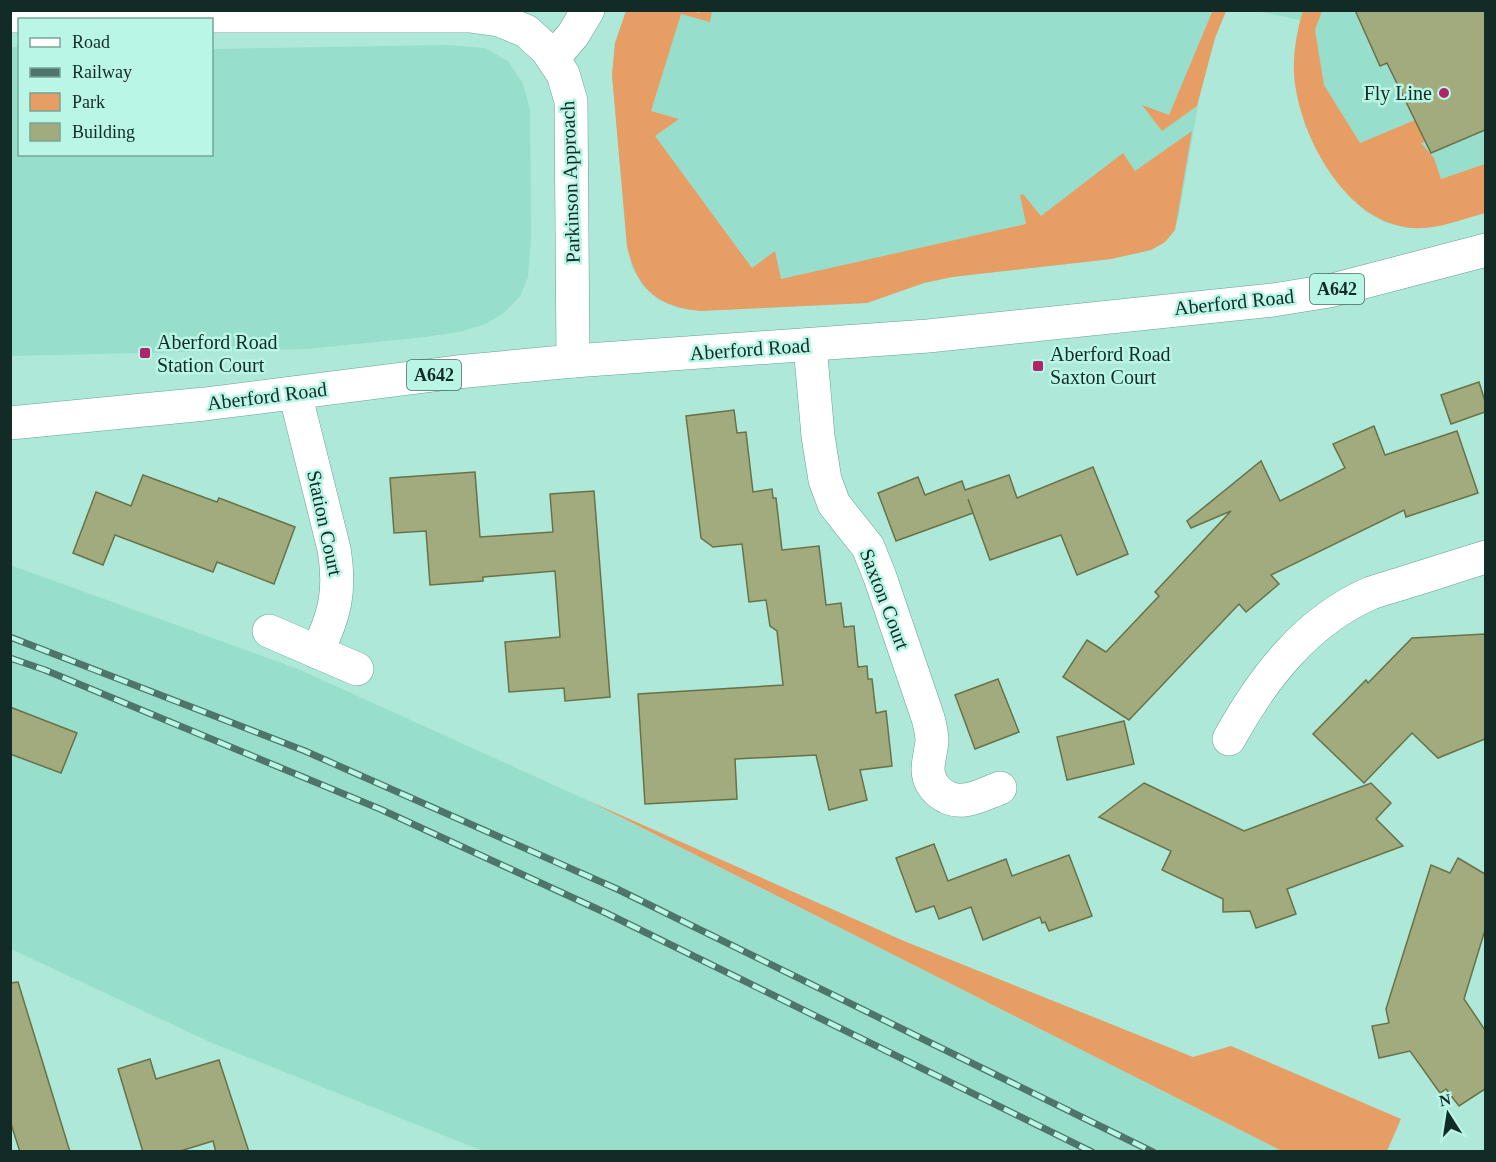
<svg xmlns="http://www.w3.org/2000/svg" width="1496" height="1162" font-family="'Times New Roman',serif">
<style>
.built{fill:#98decd}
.green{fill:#e79e65}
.building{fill:#a2ab7d;stroke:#697247;stroke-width:1.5}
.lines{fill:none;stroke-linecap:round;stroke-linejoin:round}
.street-casing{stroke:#67a093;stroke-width:34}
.primary-casing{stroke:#67a093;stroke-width:34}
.street{stroke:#fff;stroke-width:33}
.primary{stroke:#fff;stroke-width:33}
.rail-casing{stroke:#4e746b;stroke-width:7}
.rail{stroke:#baf6e6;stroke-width:4.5;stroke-dasharray:14;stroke-linecap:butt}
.poi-dot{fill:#af2666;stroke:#baf6e6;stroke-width:2}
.labels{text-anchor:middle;stroke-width:5;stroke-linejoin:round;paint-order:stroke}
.shield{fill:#baf6e6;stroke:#456860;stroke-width:1.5}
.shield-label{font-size:18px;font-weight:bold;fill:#132b26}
.poi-label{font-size:20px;fill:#132b26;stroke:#baf6e6;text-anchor:start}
.street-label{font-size:20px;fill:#132b26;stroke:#baf6e6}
</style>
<rect width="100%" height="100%" fill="#ade8d9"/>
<g class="built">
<path d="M626,11h600l-11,27 -13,44 -23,133 -4,15 -10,12 -14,8 -40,9 -159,18 -28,6 -57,20 -167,8 -22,-3 -19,-8 -16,-14 -11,-19 -5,-21 -15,-171 3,-32z"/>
<path d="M1256,11h229v202l-58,14 -20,1 -22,-6 -19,-10 -15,-14 -18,-22 -17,-27 -11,-24 -7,-27 -4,-24 1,-25 5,-29z"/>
<path d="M447,45l37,3 24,13 15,23 7,26 1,128 -3,39 -8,19 -15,16 -19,12 -27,8 -34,5 -118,12 -296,7v-309h8l1,107h192v-105z"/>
<path d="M10,565l288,104 291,132 693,350h-799l-271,-108 -201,-94z"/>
</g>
<g class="green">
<path d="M1213,10l13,1 -11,27 -18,68 -35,25 -20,-26 27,10z"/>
<path d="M692,11l7,2 3,-2h10l-2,11 -29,-8 -30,97 28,8 -24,17 97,132 23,-17 6,28 245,-55 -6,-29 3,-1 18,22 82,-63 12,18 57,-40 -17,99 -10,12 -14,8 -40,9 -159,18 -28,6 -57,20 -167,8c-44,-5 -63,-22 -73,-65l-15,-171 3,-32 11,-32z"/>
<path d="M1303,11h19l-7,19 9,55 36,58 55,-23 10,22 -4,1 13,15 7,21 44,-15v49c-24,7 -55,19 -80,14 -63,-10 -107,-95 -111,-153 -1,-21 3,-44 9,-63z"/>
<path d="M589,801l315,140 289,116 38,-11 170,73 -14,32h-105z"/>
</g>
<g class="building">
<path d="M1355,10h130v120l-54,23 -44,-90 -7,3z"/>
<path d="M1479,382l6,19v11l-34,12 -10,-29z"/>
<path d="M734,410l3,23 9,-1 7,60 19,-3 1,9h3l6,52 37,-4 7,59 15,-2 3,24 10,-1 4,41 9,-1 1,13h4l4,34 10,-2 6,55 -32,4 7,30 -38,10 -13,-55 -81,4 2,40 -92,5 -7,-110 145,-9 -6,-54 -7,-5 -4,-26 -17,2 -7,-58 -29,3 -12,-9 -15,-122z"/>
<path d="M1374,426l11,29 72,-24 21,62 -72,24 -2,-7 -133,65 8,9 -33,28 -7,-8 -110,116 -66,-43 24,-37 19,12 53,-56 -4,-4 76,-81 -40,17 -4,-7 74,-60 19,40 65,-33 -12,-24z"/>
<path d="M1093,467l35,87 -51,21 -16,-40 -71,25 -22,-61 5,14 -77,28 -18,-48 40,-16 7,18 37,-14 3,9 44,-15 8,23z"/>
<path d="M475,472l5,65 73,-5 -3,-38 44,-3 16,206 -45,4 -1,-13 -55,4 -4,-50 55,-5 -5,-66 -72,6v4l-53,4 -4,-54 -32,2 -4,-55z"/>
<path d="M143,475l74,27 2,-4 76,29 -21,57 -57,-22 -4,10 -98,-37 -12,30 -30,-12 23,-61 35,14z"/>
<path d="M1485,634v105l-47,19 -26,-25 -48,50 -51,-49 53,-54 2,3 44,-45z"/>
<path d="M998,679l21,53 -44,17 -20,-54z"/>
<path d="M10,707l67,26 -16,40 -51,-19z"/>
<path d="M1124,721l10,43 -67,16 -10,-43z"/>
<path d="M1144,783l100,48 127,-48 20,20 -15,16 27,27 -116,43 9,25 -40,14 -6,-17 -27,1v-13l-61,-29 9,-19 -72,-34z"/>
<path d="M934,844l14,37 58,-22 6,17 57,-21 23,61 -43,15 -4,-9 -3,1 -2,-6 -57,23 -12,-33 -32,12 -5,-13 -18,6 -20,-54z"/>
<path d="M1458,858l27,16v56l-21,69 21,31v59l-26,17 -13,-17 -6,4 -30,-42 -31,7 -7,-32 17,-3 -3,-14 45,-144 19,8z"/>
<path d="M18,982l27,88 25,82h-50l-10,-31v-138z"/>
<path d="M150,1059l6,20 63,-19 30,92h-33l-3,-11 -36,11h-34l-25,-83z"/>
</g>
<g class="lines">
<defs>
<g id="street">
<path d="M10,16h460l29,4 27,11 21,19 16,24 8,27 2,260"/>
<path d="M553,58l20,-23 15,-25"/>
<path d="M810,345l8,91 7,44 9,24 34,43 12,30 48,141c2,8 4,15 4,23 -1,10 -4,19 -4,29 1,18 18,32 36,30 12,-1 25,-8 36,-12"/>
<path d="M295,393l39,156c7,42 1,66 -17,103"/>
<path d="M269,631l88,38"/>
<path d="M1229,739c33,-60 77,-118 142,-146 11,-4 24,-7 35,-11 27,-8 53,-17 80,-25"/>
</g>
<path id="primary" d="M10,423l195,-19 252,-32 116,-11 355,-25 345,-36 56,-9 157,-41"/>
</defs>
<use href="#street" class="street-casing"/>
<use href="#primary" class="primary-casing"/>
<use href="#street" class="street"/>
<use href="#primary" class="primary"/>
<defs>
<g id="rail">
<path d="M10,637l295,114 312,138 536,263"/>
<path d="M10,658l35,12 335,139 226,104 486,239"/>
</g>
</defs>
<use href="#rail" class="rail-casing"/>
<use href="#rail" class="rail"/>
</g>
<g class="poi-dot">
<circle cx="1444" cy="93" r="6"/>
<rect x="139" y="347" width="12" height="12" rx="3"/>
<rect x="1032" y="360" width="12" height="12" rx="3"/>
</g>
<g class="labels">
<g class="shield">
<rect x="1310" y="274" width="54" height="30" rx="4.5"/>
<rect x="407" y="360" width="54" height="30" rx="4.5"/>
</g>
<g class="shield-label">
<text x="1337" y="295">A642</text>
<text x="434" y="381">A642</text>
</g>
<g class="poi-label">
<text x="1432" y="100" text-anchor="end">Fly Line</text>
<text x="157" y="349">Aberford Road<tspan x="157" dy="23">Station Court</tspan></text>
<text x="1050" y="361">Aberford Road<tspan x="1050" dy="23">Saxton Court</tspan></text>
</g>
<g class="street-label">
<text transform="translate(570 182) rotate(-92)" y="7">Parkinson Approach</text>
<text transform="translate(1234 302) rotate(-6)" y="7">Aberford Road</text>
<text transform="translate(750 349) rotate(-4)" y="7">Aberford Road</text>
<text transform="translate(267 396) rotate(-7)" y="7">Aberford Road</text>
<text transform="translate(325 523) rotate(78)" y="7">Station Court</text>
<text transform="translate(885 599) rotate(69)" y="7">Saxton Court</text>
</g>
</g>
<rect width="1496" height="1162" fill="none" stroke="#132b26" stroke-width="24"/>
<rect x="18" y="18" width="195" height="138" fill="#baf6e6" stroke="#77a599" stroke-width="1.5"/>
<rect x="30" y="38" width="30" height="9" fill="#ffffff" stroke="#77a599" stroke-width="1.5"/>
<text x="72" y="48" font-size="18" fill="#132b26">Road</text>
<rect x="30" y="68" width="30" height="9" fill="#4e746b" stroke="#77a599" stroke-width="1.5"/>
<text x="72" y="78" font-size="18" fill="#132b26">Railway</text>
<rect x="30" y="93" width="30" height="18" fill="#e79e65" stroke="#77a599" stroke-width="1.5"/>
<text x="72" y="108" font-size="18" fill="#132b26">Park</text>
<rect x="30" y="123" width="30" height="18" fill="#a2ab7d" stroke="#77a599" stroke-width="1.5"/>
<text x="72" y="138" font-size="18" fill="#132b26">Building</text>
<g transform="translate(1448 1114) rotate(348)" stroke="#baf6e6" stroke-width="4.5" paint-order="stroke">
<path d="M0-4.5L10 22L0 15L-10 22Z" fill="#132b26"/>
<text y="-9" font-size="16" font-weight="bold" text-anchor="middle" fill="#132b26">N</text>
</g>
</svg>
